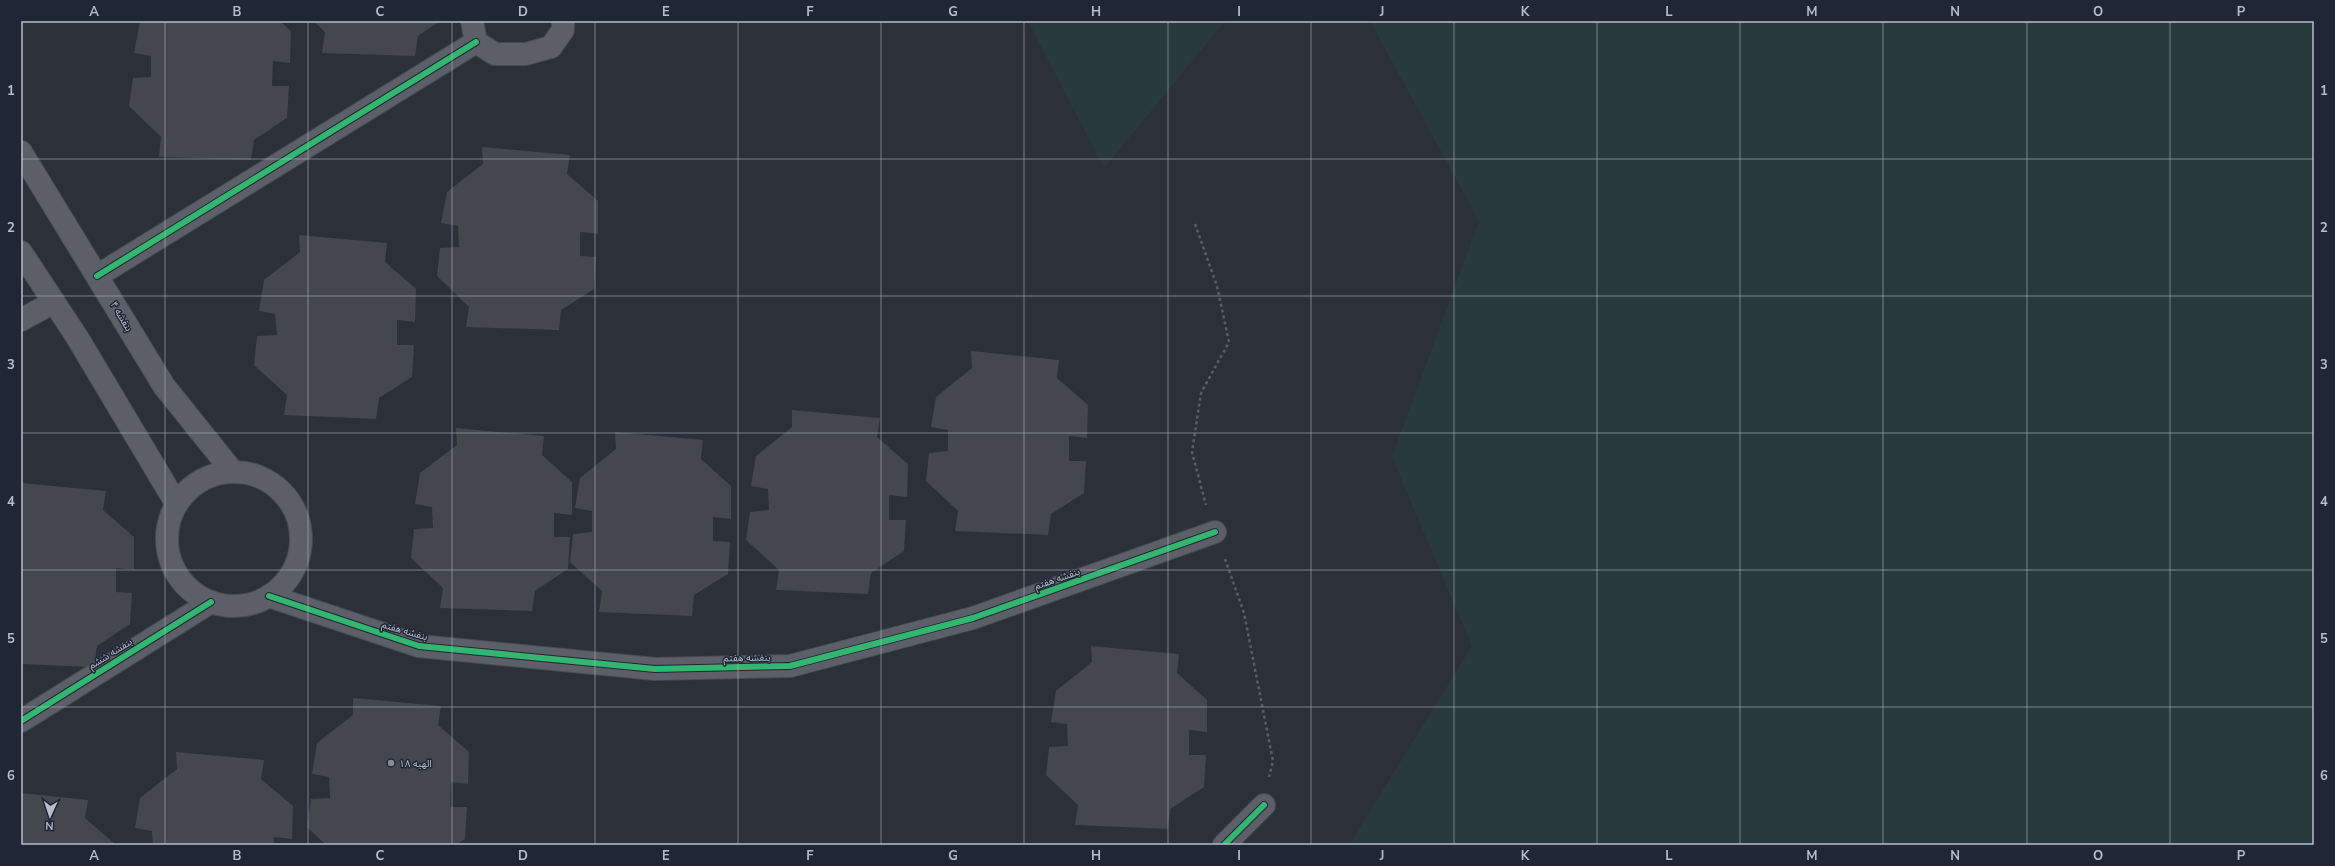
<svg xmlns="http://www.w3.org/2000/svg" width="2335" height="866" font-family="'Nunito Sans','Noto Sans Arabic',sans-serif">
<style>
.green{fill:#293a3f}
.building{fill:#44474e}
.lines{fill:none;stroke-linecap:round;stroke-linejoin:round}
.minor-casing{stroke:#484b52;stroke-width:24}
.tertiary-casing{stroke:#484b52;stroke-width:24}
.path{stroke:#595e64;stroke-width:2.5;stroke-dasharray:3 3;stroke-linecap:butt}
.minor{stroke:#5c5f67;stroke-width:22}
.tertiary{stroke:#5c5f67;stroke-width:22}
.cycleway-casing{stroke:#1f2635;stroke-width:8}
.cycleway{stroke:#33b770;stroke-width:6}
.grid{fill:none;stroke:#b7bdca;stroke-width:1;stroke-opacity:0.55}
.poi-dot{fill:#868c97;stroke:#1f2635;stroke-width:1.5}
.labels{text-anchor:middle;stroke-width:3;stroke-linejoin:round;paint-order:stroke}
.street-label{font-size:10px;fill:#b7bdca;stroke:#1f2635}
.poi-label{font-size:10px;fill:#b7bdca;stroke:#1f2635;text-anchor:start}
.neatline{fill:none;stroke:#b7bdca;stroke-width:1.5}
.grid-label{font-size:13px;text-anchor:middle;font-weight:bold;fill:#b7bdca}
</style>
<rect width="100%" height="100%" fill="#2c3039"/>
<g class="green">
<path d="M1028,21h197l-121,147z"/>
<path d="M1370,21h944v824h-965l123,-199 -80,-189 87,-236z"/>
</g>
<g class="building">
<path d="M140,21h140l11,10 -1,32 -17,-2 -1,25h17l-2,32 -33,22 -3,20 -92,-3 2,-20 -32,-31 4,-28 18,-1v-21l-17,-3z"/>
<path d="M313,21h127l-22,15 -3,20 -93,-3 3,-21z"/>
<path d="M482,147l88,8 -3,19 31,27v33l-18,-2v24l16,1 -2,32 -33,21 -2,20 -93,-3 3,-20 -32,-31 3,-28 19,-1 -1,-21 -17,-3 6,-31 36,-28z"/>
<path d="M299,235l88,8 -2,19 31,27 -1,33 -18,-2v25h17l-2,32 -33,21 -3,21 -92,-4 3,-20 -33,-30 3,-29 20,-1 -2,-21 -16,-3 5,-31 36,-28z"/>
<path d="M971,351l88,9 -2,18 31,27 -1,33 -18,-2v25h17l-2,32 -33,21 -3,21 -93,-4 3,-20 -32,-30 3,-28 19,-2v-21l-17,-3 5,-30 36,-29z"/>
<path d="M792,410l88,8 -3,19 31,27 -1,33 -18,-2v25h17l-2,31 -33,22 -3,21 -92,-4 3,-20 -33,-30 4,-28 19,-2 -1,-21 -17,-3 5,-30 36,-29z"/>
<path d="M456,428l88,8 -2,19 30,27v33l-18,-2v24h16l-2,32 -33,22 -3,20 -92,-3 3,-20 -32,-30 3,-29 19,-1 -1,-21 -17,-3 5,-31 37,-28z"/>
<path d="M615,432l88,8 -2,19 30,27v33l-18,-2v24l17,1 -2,32 -34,21 -2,21 -93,-4 3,-21 -32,-29 3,-28 19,-2v-21l-17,-3 5,-30 36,-29z"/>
<path d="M21,483l85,8 -3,19 31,27v33l-18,-2v24l16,1 -2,31 -33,22 -3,21 -73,-3z"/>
<path d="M1091,646l88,8 -2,19 30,27v32l-18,-2v25h17l-2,32 -34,22 -2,20 -93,-4 3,-20 -32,-30 3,-28 19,-1 -1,-22 -16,-2 5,-31 36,-29z"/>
<path d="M353,698l88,8 -3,19 31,27 -1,32 -17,-2 -1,25h17l-2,32 -9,6h-130l-19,-18 4,-28 19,-1 -1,-21 -17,-3 5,-31 36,-28z"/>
<path d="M176,752l88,8 -3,19 32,27 -1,33 -18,-2v8h-121l-1,-14 -17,-3 5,-30 37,-29z"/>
<path d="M21,793l67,7 -3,18 31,27h-95z"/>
</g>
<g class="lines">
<defs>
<g id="minor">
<path d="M472,21l4,21 19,12h31l25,-7 12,-17v-9"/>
<path d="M97,276l379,-234"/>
<path d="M21,320l33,-18"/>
<path d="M269,596l150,50 236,23 135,-3 183,-48 242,-86"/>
<path d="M21,721l190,-119"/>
<path d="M1224,845l40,-40"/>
</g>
<g id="tertiary">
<path d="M21,152l143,234 69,86"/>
<path d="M21,252l56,85 99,166"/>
<circle cx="234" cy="539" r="67"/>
</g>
</defs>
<use href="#minor" class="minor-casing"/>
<use href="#tertiary" class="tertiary-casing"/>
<g class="path">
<path d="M1195,224l22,62 12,56 -28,51 -9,59 14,53"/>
<path d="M1225,559l19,54 29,148 -4,16"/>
</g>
<use href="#minor" class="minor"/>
<use href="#tertiary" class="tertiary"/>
<defs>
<g id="cycleway">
<path d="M97,276l379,-234"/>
<path d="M269,596l150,50 236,23 135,-3 183,-48 242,-86"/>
<path d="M21,721l190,-119"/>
<path d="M1224,845l40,-40"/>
</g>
</defs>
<use href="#cycleway" class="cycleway-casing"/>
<use href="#cycleway" class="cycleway"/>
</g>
<path class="grid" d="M165,21v824M308,21v824M452,21v824M595,21v824M738,21v824M881,21v824M1024,21v824M1168,21v824M1311,21v824M1454,21v824M1597,21v824M1740,21v824M1883,21v824M2027,21v824M2170,21v824M21,159h2293M21,296h2293M21,433h2293M21,570h2293M21,707h2293"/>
<circle class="poi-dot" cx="391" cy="763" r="4"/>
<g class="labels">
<g class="street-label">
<text transform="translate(122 316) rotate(59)" y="4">بنفشه ۴</text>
<text transform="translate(1057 578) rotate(-19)" y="4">بنفشه هفتم</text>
<text transform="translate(405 630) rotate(16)" y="4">بنفشه هفتم</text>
<text transform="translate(110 653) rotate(-32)" y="4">بنفشه ششم</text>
<text transform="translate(747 657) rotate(-1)" y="4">بنفشه هفتم</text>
</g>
<g class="poi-label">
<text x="399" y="767">الهیه ۱۸</text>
</g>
</g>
<rect width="2335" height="866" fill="none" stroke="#1f2635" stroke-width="44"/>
<g transform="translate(50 816) rotate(183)" stroke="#1f2635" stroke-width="3" paint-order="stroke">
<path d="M0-3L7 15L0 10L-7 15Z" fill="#b7bdca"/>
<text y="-6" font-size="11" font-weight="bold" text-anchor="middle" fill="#b7bdca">N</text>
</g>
<rect x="22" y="22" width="2291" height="822" class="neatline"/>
<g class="grid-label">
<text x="94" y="16">A</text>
<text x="237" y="16">B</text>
<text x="380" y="16">C</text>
<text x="523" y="16">D</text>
<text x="666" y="16">E</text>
<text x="810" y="16">F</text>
<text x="953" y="16">G</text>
<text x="1096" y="16">H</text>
<text x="1239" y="16">I</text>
<text x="1382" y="16">J</text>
<text x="1525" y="16">K</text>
<text x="1669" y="16">L</text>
<text x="1812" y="16">M</text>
<text x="1955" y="16">N</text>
<text x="2098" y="16">O</text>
<text x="2241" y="16">P</text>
<text x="11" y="95">1</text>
<text x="2324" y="95">1</text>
<text x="11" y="232">2</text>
<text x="2324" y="232">2</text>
<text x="11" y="369">3</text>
<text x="2324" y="369">3</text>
<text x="11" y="506">4</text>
<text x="2324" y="506">4</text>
<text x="11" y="643">5</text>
<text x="2324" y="643">5</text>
<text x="11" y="780">6</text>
<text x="2324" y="780">6</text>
<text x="94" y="860">A</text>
<text x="237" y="860">B</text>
<text x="380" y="860">C</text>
<text x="523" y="860">D</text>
<text x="666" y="860">E</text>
<text x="810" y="860">F</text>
<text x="953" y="860">G</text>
<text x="1096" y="860">H</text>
<text x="1239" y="860">I</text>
<text x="1382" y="860">J</text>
<text x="1525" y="860">K</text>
<text x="1669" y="860">L</text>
<text x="1812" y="860">M</text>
<text x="1955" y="860">N</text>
<text x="2098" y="860">O</text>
<text x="2241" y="860">P</text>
</g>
</svg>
